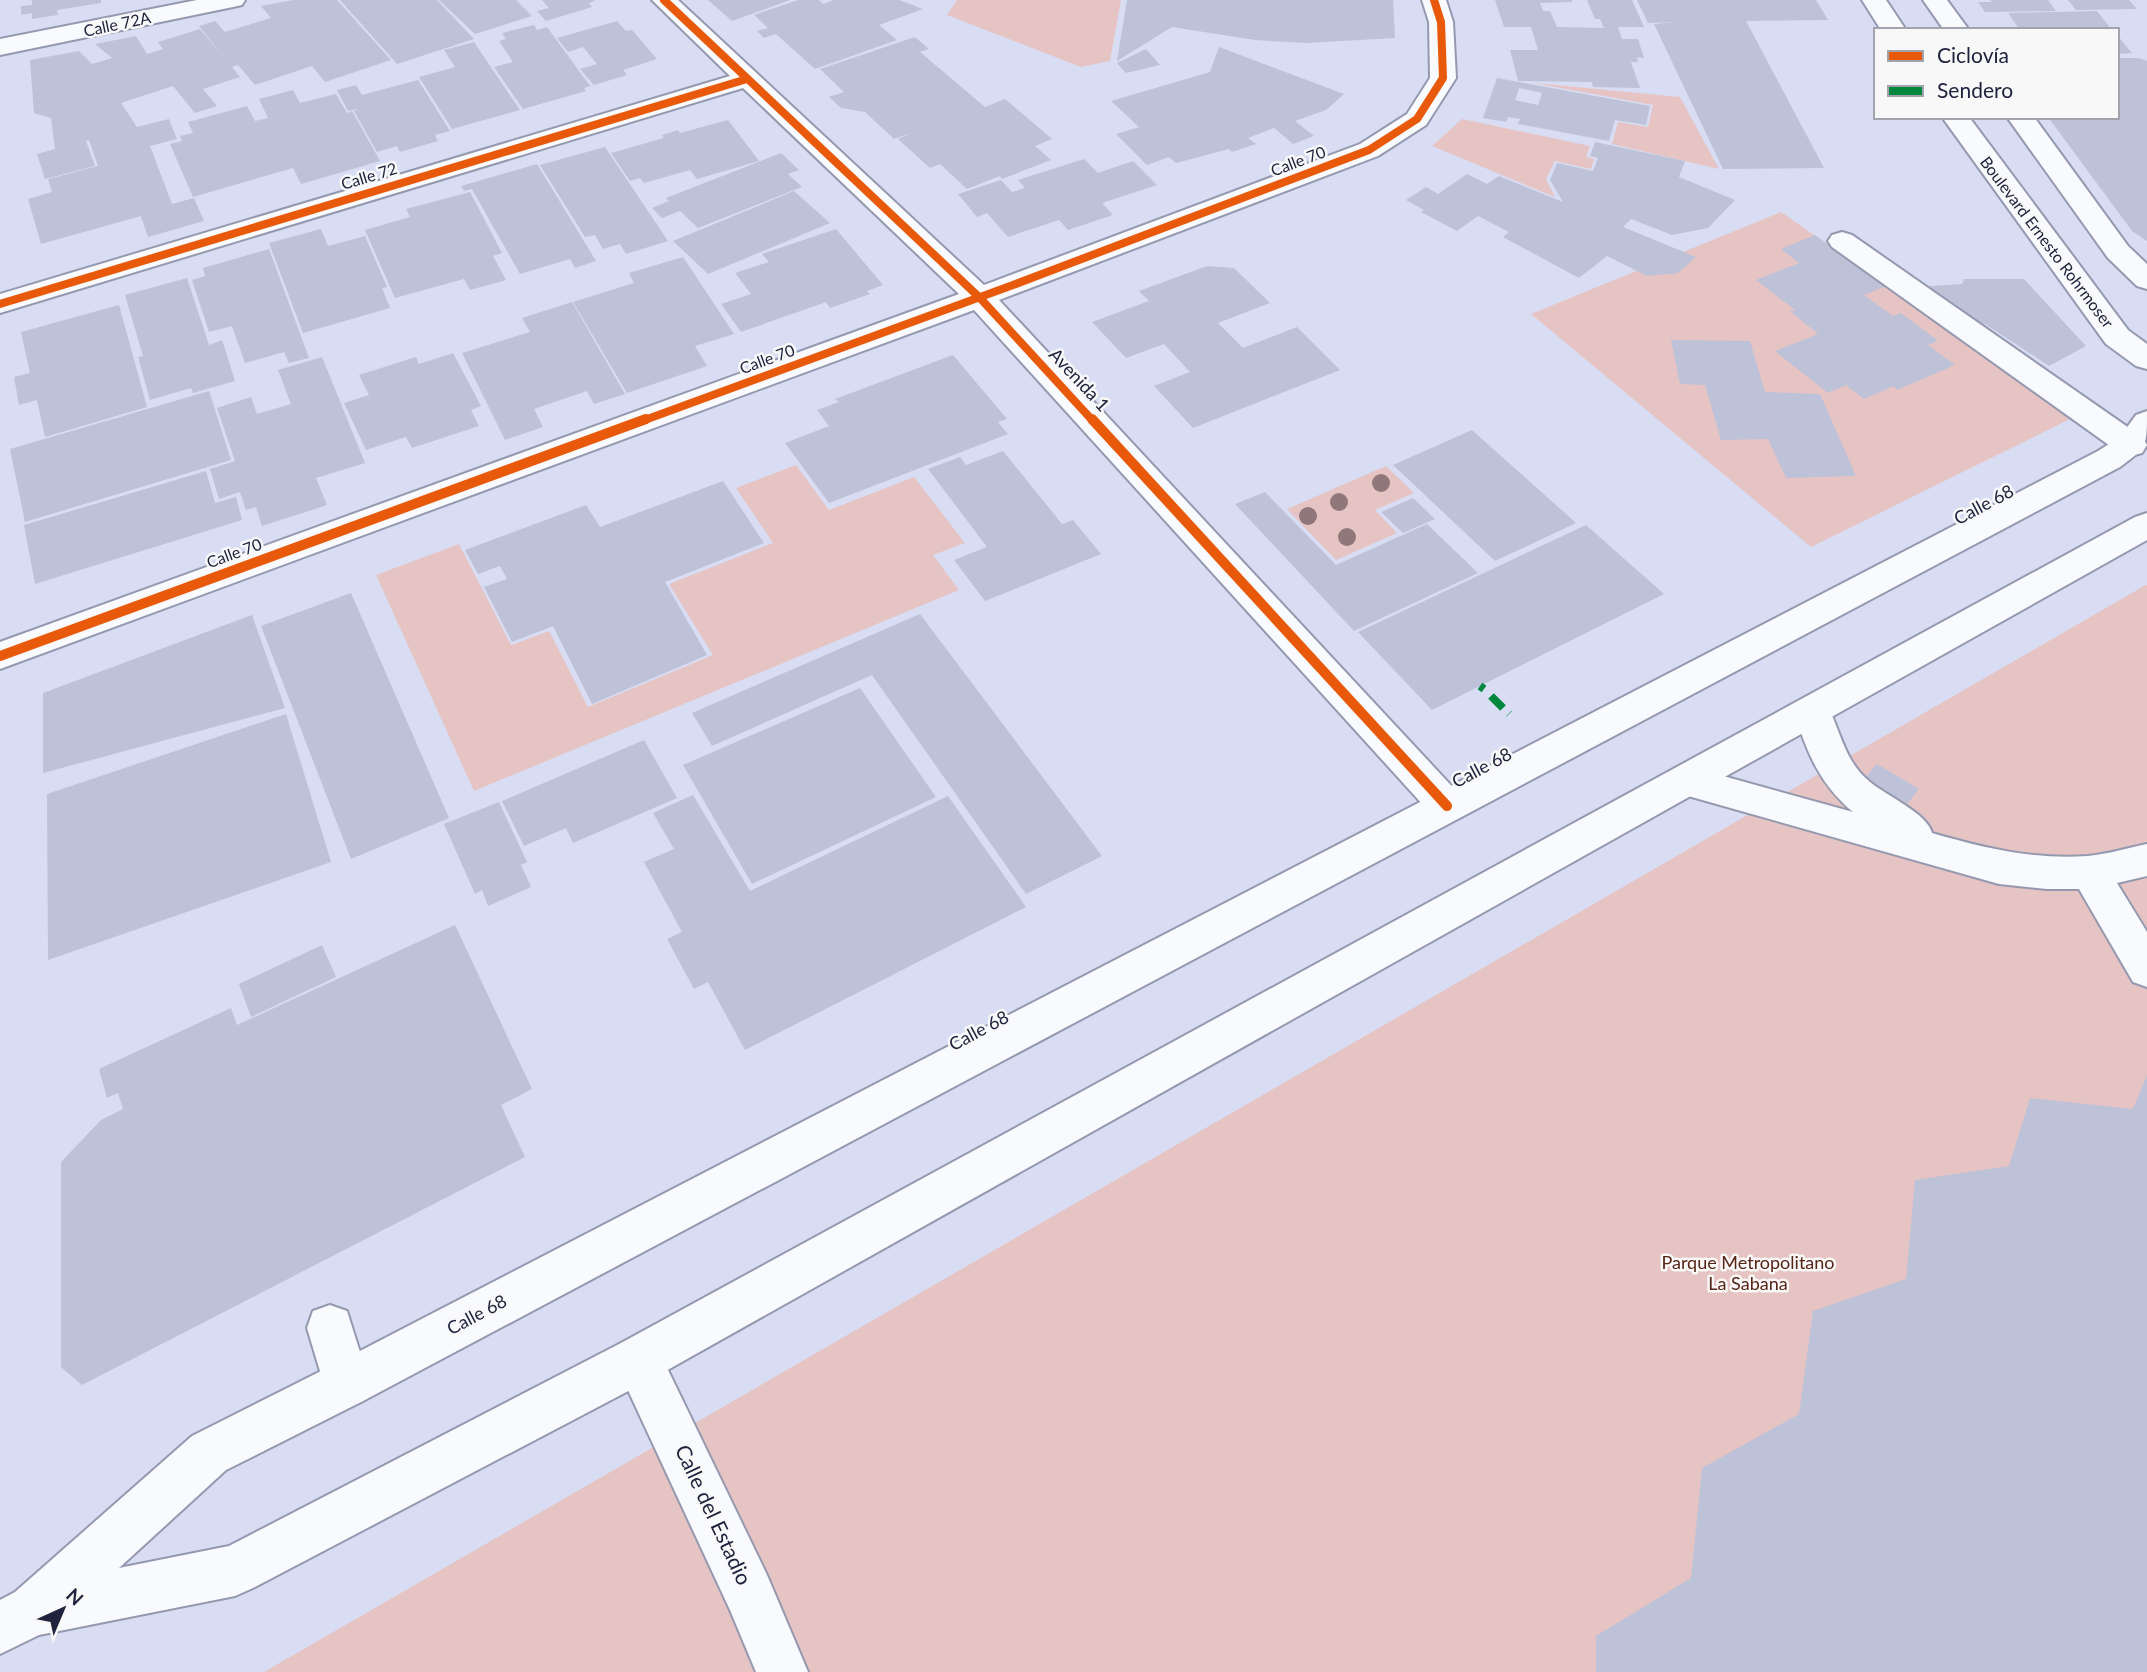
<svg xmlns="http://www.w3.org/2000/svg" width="2147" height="1672" font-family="Lato,sans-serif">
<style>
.green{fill:#e6c4c4}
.building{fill:#bdc2d8;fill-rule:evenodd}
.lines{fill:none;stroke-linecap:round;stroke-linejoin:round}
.minor-casing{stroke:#9599af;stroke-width:4}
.major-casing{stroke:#9599af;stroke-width:4}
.minor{fill:#f9fafd;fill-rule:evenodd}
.major{fill:#f9fafd;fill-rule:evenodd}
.quiet{stroke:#00873e;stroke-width:8;stroke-dasharray:17 8;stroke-linecap:butt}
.cycleway-far1-casing{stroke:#f8f8f8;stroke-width:11}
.cycleway-casing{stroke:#f8f8f8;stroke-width:14}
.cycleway-far1{stroke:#e8590c;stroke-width:8}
.cycleway{stroke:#e8590c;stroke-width:10}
.tree{fill:#907779}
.labels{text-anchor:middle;stroke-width:5;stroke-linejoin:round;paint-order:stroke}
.far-street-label{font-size:16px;fill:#20233d;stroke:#f8f8f8}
.street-label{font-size:18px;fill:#20233d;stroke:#f8f8f8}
.park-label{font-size:18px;fill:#562416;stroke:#f8f8f8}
.near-street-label{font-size:21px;fill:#20233d;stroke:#f8f8f8}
</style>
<rect width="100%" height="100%" fill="#d8ddf3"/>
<g class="green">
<path d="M957,0h164l-11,61 -29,6 -134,-52z"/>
<path d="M1534,83l146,14 39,72 -107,-25 6,-22 30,5 5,-22z"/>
<path d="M1462,119l128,27 -4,11 8,2 -3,10 -36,-8 -9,18 9,18 -123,-51z"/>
<path d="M1781,212l293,205 -263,130 -280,-233z"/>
<path d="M796,465l33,45 85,-33 51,66 -32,12 26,35 -485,201 -98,-216 83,-31 52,101 38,-14 39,76 125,-52 -44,-71 104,-41 -37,-55z"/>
<path d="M1386,466l28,27 -39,17 22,23 -61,27 -49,-51z"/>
<path d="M2147,585v1087h-1883l1880,-1086z"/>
</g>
<g class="building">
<path d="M32,0h69v3l-44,7 1,5 -26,4v-6l-11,2v-9l11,-1z"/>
<path d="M293,0h44l54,60 -66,22 -13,-16 -57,19 -17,-20 -6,2 8,10 -37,12 14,17 -22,7 -22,-27 -52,17 16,24 32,-8 8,20 -27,7 22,58 22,-6 10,23 -56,16 -7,-21 -100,28 -13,-45 24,-7 -4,-13 50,-13 -9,-26 -3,1 9,25 -50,13 -8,-25 18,-5 -4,-31 -17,-5 -4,-53 49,-9 13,13 20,-6 -17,-14 41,-8 11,18 16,-5 -5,-7 42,-13 24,29 -25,-32 16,-5 10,11 46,-14 -10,-12z"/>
<path d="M340,0h97l37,39 -77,25z"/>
<path d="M439,0h77l16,16 -57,18z"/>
<path d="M542,0h54l-7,3 3,4 -46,14 -9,-10 12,-3z"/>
<path d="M708,0h82l-58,21z"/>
<path d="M798,0h21l4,4 11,-4h65l24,9 -44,16 18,15 -82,29 -39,-35 -12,4 -7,-7 11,-3 -14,-13z"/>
<path d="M1127,0h266l2,38 -89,5 -51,-3 -83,-13 -55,34z"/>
<path d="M1495,0h77v2l-32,1 3,8h7l7,16 47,1 -4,-9h-5l-8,-19h45l12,27h-26l4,12h16l6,19 -7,-1 1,5h-7l9,26 -47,-1 -1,-5 -74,-1 -8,-31h28l-7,-23h-27z"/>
<path d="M1637,0h179l12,20 -82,1 78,147 -101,1 -69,-145 20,-2 -26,1z"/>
<path d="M1990,0h58l8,11 -71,1 -7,-10h14z"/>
<path d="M2068,0h61l8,9 -61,1z"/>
<path d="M2097,11l15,19h-92l-12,-17z"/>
<path d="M617,21l9,10 6,-1 25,29 -34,11 4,5 -33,10 -14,-16 17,-5 -14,-17 -15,5 -11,-14z"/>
<path d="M534,25l3,5 10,-3 43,59 -6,2 2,3 -63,18 -29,-42 19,-5 -14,-21 7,-2 -4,-6z"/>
<path d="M2117,35l15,18 -15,1z"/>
<path d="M915,37l14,12 -9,3 65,55 20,-8 47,40 -17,7 16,14 -49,19 -2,-3 -33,13 -27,-25 -10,4 -32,-29 13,-6 -17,6 -29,-27 -24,-4 -12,-11 15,-5 -24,-23z"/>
<path d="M474,42l46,68 -68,19 -33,-52 36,-10 -11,-17z"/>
<path d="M1219,47l125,47 -18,16 -31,11 19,15 -21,8 -19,-16 -26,10 8,6 -24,8 -3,-3 -53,14 -7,-6 -22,8 -31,-31 23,-7 -28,-26 99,-29z"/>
<path d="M1146,49l14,16 -34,8 -9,-10z"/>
<path d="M2117,58h22l8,3v180l-15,-10 -84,-114h69z"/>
<path d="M1497,78l153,28 -4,19 -31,-5 -6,21 -91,-17 2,-5 -12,-2 -2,5 -23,-4zM1519,88l23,5 -4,12 -23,-5z"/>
<path d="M418,80l32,51 -15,4 3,6 -38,11 -3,-6 -20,6 -23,-41 4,-2 -10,2 -11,-21 19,-5 6,10z"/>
<path d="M293,90l7,13 36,-9 11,19 5,-2 28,50 -79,23 -8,-16 -100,29 -23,-53 12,-3 -2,-5 13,-3 -5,-11 59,-16 8,15 13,-3 -9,-19z"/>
<path d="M728,120l31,41 -62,18 -7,-9 -46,13 -4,-5 -10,3 -19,-28 53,-15 -2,-3 16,-5 2,3z"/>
<path d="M1595,142l90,19 -6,16 56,23 -27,28 -36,7 -41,-16 -8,8 73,30 -18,16 -31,3 -40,-20 -28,22 -76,-41 6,-5 -31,-16 -21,15 -36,-19 3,-2 -18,-10 20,-13 12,7 29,-20 20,10 12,-8 64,26 -13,-22 7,-17 36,8 5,-13 -8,-2z"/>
<path d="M605,147l63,94 -42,13 -6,-10 -17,5 -8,-14 -10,2 -45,-72z"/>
<path d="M781,153l18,17 -11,4 14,13 -104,41 -18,-17 -18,7 -10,-10 17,-7 -3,-3z"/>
<path d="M1084,159l14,14 35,-12 24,24 -55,18 11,12 -45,15 -9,-10 -51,17 -21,-24 -10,4 -19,-23 43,-14 11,12 13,-4 -7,-8z"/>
<path d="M537,164l59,97 -21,7 -5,-9 -50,15 -48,-85 -8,2 -3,-5z"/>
<path d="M794,191l36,32 -122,51 -35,-33z"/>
<path d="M470,192l32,61 -9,3 13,24 -36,10 -6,-11 -69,19 -30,-68 45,-13 -4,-8z"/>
<path d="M321,229l7,17 37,-10 22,51 -5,1 8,20 -87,25 -34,-90z"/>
<path d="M836,229l47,56 -16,6 3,3 -40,14 -4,-6 -85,30 -20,-28 30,-10 -16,-21 34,-11 -7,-8z"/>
<path d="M1815,235l71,51 -22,9 29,21 8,-3 37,28 -10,4 27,20 -58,25 -3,-4 -30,13 -18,-14 -18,8 -53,-42 43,-17 -28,-23 5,-1 -39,-30 43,-17 -18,-14z"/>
<path d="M269,249l40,109 -20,5 -5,-11 -39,11 -13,-37 -23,6 -17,-52 13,-4 -2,-8z"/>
<path d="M683,257l51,77 -39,12 12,20 -80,27 -54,-91 61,-19 -5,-10z"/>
<path d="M1207,266l27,2 36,35 -52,20 25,25 54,-21 43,43 -147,58 -39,-42 36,-14 -26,-28 -38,14 -34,-36 57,-21 -10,-10z"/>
<path d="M187,278l22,67 13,-5 13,41 -42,12 -2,-5 -41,12 -12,-43 5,-1 -18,-61z"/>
<path d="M1964,279h60l62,67 -37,20 -64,-42 -11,3 -58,-40 46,-3z"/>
<path d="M572,302l53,92 -31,10 -7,-13 -53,18 9,18 -38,13 -43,-87 68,-21 -8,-14z"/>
<path d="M119,305l28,102 -102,30 -8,-37 -18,5 -5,-28 16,-4 -9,-41z"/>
<path d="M1671,340l79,1 15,51 55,2 36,82 -70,2 -18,-39 -47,1 -16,-55 -25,-1z"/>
<path d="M453,353l28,53 -10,4 8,16 -67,22 -6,-11 -40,13 -22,-47 25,-8 -10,-20 57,-18 3,7z"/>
<path d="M953,355l54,64 -9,3 10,12 -179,69 -44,-60 44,-17 -12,-16 22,-8 -4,-3z"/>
<path d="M322,357l43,106 -49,15 11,27 -65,21 -6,-19 -10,3 -6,-18 -21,7 -9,-30 25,-8 -18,-53 34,-11 6,17 34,-10 -13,-34z"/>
<path d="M209,391l22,69 -206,62 -15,-73z"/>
<path d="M1472,430l104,93 -81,38 -102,-96z"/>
<path d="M1003,451l59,73 11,-4 28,34 -116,47 -31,-41 33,-13 -59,-78 32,-12 6,8z"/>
<path d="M206,471l9,32 21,-6 6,23 -207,64 -11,-59z"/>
<path d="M723,481l41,62 -99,39 42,73 -115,49 -39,-78 -41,16 -28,-55 23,-8 -7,-13 -22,8 -13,-24 121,-45 14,22z"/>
<path d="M1265,492l71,73 91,-41 51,49 -124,58 -119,-127z"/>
<path d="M1413,498l22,21 -32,14 -22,-21z"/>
<path d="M1586,525l78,69 -232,116 -74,-78z"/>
<path d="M351,593l98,225 -98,41 -90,-233z"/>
<path d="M920,614l182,242 -76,38 -154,-219 -160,71 -20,-33z"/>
<path d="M252,615l33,93 -242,65v-80z"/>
<path d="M860,688l76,109 -184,87 -69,-119z"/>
<path d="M286,714l45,148 -283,98 -1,-166z"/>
<path d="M644,740l33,58 -104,45 -7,-15 -42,18 -22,-45z"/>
<path d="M1877,764l42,25 -12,15 -43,-25z"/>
<path d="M693,795l57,96 198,-95 78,111 -281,143 -37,-68 -14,7 -27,-50 15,-7 -38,-70 30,-13 -21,-36z"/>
<path d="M499,802l28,60 -6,3 10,22 -43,19 -6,-16 -7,4 -31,-70z"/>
<path d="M455,925l77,164 -31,16 24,52 -443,228 -21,-18v-205l40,-42 22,-11 -5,-16 -11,5 -8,-29 132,-61 6,17z"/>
<path d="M322,945l14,32 -85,40 -12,-33z"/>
<path d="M2147,1075v597h-551v-36l95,-58 11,-110 97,-54 14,-103 93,-32 9,-99 94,-14 21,-68 103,11z"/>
</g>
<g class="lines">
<defs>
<g id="minor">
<path d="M197,0h48l-3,5 -9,2 -233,48v-16z"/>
<path d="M652,0h26l306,285 376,-141 47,-30 23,-36 -1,-56 -7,-22h24l7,22 3,56 -30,47 -48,31 -379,144 461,495 6,11 -6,11 -13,4 -13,-4 -460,-507 -974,359v-27l959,-348 -216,-206 -743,225v-19l730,-218z"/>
<path d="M1842,232l10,3 290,202 5,8 -5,8 -11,3 -11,-3 -288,-206 -4,-6 4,-6z"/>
<path d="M1812,697l13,4c16,29 18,59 45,81 17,14 58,32 62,51 52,15 102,27 156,23 20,-2 40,-8 59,-12v32l-30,7 30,49v55l-14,-5 -54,-93h-32l-48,-5 -325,-92 -6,-11 6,-11 13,-4 166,46c-33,-27 -47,-61 -59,-101l5,-10z"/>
<path d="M330,1305l17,6 23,73 -7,17 -17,7 -17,-7 -22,-73 6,-17z"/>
<path d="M638,1336l17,7 112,232 41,97h-52l-26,-62 -116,-250 7,-17z"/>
</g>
<g id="major">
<path d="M1862,0h24l20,30h-25z"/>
<path d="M1923,0h24l22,30h-25z"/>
<path d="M1942,117h27l159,213 19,14v25l-11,-3 -30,-22z"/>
<path d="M2007,117h27l94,129 19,18v25l-10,-3 -29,-28z"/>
<path d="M2147,411c0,36 0,36 -27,56l-1757,934 -137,69 -107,98 110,-22 392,-203 1514,-826 12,-4v27l-1492,837 -402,211 -18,8 -196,39 -39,19v-54l15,-8 177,-156 137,-69 1769,-916 22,-14 16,-22z"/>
</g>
</defs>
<use href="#minor" class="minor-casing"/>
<use href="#major" class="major-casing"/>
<use href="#minor" class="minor"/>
<use href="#major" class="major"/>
<g class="quiet">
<path d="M1480,686l4,3"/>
<path d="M1491,696l18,18"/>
</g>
<defs>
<g id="cycleway-far1">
<path d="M664,0l316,298 113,123"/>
<path d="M0,304l747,-225"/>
<path d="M642,421l371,-136 356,-135 48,-31 26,-41 -2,-56 -7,-22"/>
</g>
<g id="cycleway">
<path d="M1092,419l355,387"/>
<path d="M0,656l646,-237"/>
</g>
</defs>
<use href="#cycleway-far1" class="cycleway-far1-casing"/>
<use href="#cycleway" class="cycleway-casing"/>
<use href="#cycleway-far1" class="cycleway-far1"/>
<use href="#cycleway" class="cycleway"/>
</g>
<g class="tree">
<circle cx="1381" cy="483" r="9"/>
<circle cx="1339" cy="502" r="9"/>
<circle cx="1308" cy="516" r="9"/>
<circle cx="1347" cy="537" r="9"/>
</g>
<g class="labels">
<g class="far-street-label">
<text transform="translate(117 24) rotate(-12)" y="6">Calle 72A</text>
<text transform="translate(1298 161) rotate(-21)" y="6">Calle 70</text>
<text transform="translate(369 176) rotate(-17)" y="6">Calle 72</text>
<text transform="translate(2047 242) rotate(53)" y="6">Boulevard Ernesto Rohrmoser</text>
<text transform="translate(767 359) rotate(-20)" y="6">Calle 70</text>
<text transform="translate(234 553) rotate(-20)" y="6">Calle 70</text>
</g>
<g class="street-label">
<text transform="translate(1079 380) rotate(47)" y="6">Avenida 1</text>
<text transform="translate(1984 505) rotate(-28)" y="6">Calle 68</text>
<text transform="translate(1482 768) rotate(-28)" y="6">Calle 68</text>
<text transform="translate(979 1031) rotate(-28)" y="6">Calle 68</text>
<text transform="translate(477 1315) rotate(-28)" y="6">Calle 68</text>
</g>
<g class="park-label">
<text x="1748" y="1269">Parque Metropolitano<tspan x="1748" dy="21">La Sabana</tspan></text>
</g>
<g class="near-street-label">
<text transform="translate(713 1515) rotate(65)" y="7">Calle del Estadio</text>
</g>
</g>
<rect x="1874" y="28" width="245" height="91" fill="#f8f8f8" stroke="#a2a3ad" stroke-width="2"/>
<rect x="1888" y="51" width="35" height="10" fill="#e8590c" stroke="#a2a3ad" stroke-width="2"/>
<text x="1937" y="63" font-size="21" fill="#20233d">Ciclovía</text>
<rect x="1888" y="86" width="35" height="10" fill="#00873e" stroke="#a2a3ad" stroke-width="2"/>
<text x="1937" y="98" font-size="21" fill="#20233d">Sendero</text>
<g transform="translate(63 1609) rotate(44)" stroke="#f8f8f8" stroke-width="5" paint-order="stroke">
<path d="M0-5L12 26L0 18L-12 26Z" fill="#20233d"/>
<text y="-10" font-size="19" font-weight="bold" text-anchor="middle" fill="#20233d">N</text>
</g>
</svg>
